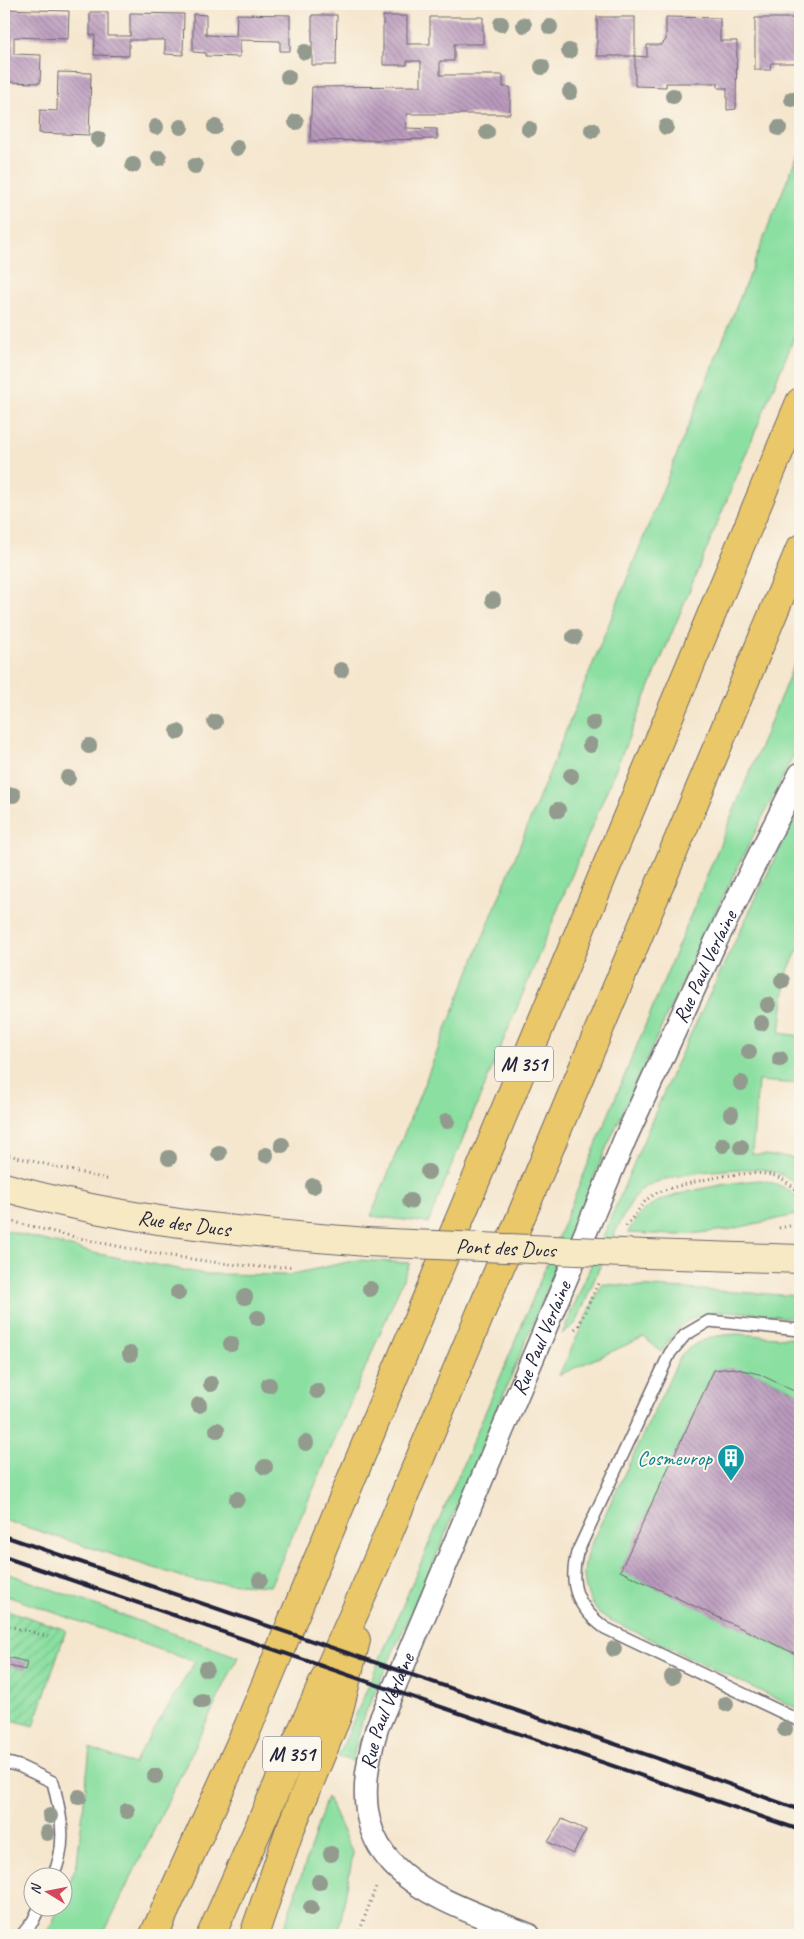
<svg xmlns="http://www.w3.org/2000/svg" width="804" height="1939" font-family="Caveat,sans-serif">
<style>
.grass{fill:#8bdfa1;stroke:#56806e}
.garden{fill:url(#garden-furrows);stroke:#56806e}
.building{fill:url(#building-back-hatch)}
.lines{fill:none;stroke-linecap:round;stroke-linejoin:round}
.lane-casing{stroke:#6c676e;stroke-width:14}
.street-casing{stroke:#6c676e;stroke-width:25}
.secondary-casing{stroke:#6c676e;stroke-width:30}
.highway-casing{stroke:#6c676e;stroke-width:30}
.path{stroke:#6c676e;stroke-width:3;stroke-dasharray:1 4;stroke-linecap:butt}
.lane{stroke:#fff;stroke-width:11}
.street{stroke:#fff;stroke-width:22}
.secondary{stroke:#f7e9c3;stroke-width:28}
.highway{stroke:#eac769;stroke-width:28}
.rail{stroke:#22223b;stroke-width:4}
.secondary-bridge-casing{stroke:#6c676e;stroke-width:30;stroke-linecap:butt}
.secondary-bridge{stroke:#f7e9c3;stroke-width:28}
.tree{fill:#939a8e}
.labels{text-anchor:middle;stroke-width:4;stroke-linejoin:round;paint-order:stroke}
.shield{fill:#fbf7ec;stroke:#636270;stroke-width:1}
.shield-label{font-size:20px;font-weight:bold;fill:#22223b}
.street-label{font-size:21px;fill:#22223b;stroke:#fbf7ec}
.culture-label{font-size:21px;fill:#0d838f;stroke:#fbf7ec;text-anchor:end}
</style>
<defs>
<pattern id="garden-furrows" width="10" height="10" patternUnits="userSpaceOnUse" patternTransform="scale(1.25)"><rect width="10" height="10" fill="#8bdfa1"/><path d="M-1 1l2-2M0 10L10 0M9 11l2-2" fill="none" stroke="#78bf8c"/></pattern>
<pattern id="building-back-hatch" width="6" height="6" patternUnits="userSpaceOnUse" patternTransform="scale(1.25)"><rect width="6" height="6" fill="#ba9abd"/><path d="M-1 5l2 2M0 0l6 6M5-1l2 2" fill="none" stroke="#977d9b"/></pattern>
</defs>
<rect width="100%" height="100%" fill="#fbf7ec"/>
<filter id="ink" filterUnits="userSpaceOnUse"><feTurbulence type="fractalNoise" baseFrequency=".02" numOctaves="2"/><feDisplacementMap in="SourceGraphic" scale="10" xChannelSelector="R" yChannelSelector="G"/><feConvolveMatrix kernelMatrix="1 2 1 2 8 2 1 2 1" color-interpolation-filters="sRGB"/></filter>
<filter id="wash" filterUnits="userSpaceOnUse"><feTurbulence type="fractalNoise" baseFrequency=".0096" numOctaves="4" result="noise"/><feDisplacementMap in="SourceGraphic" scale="20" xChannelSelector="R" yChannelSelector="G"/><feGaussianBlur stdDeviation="1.12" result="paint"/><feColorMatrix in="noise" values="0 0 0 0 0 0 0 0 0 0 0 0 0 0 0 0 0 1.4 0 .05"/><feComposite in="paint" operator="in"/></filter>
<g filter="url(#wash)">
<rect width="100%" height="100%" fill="#f5e6ce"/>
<g class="grass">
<path d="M800,153v170l-372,900 -57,-7 423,-1053z"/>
<path d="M800,650v92l-104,209 -91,200 -175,420 -67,147 -11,43 -14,-4 164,-384z"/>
<path d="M800,806v139l-13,28 -7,60 20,3v48l-42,-3 -6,73 48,4v29c-25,-21 -43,-19 -75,-17 -20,1 -69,7 -84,20 -18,14 -53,107 -65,133l-14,11 109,-259z"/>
<path d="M762,1180c16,4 28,8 38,21v13l-73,16 -48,5 -51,-2c5,-12 14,-23 25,-29 21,-12 84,-23 109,-24z"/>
<path d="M4,1230l90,23 110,21 84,1 69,-15 53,3 -93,218 -47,105 -75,-5 -191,-61z"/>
<path d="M602,1284l198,12v23c-31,-3 -88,-17 -114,3 -10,7 -18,20 -25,30l-17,-15 -85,38z"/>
<path d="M738,1334l62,5v55c-32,-16 -50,-28 -86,-24l-93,200 179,86v54l-200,-95c-17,-22 -20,-41 -11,-67l92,-193c17,-16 35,-20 57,-21z"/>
<path d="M4,1572l234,85 -135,278h-56l12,-28 3,-1 1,-7 14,-36 13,-115 43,16 62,-102 -191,-67z"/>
<path d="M327,1797l26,57 -15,81h-56z"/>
</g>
<path class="garden" d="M4,1609l62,21 -32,96 -30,-8z"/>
<g id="blocks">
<g class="building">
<path d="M4,9l65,2 -1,28 -54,-2v17l27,1 -1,28 -36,-1z"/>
<path d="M90,12h18v24h22v-23l54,1 -1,41 -18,-1v-14h-36v16l-35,-1 1,-20h-5z"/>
<path d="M193,14l13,1v20l30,1 1,-22 53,1v36h-10v-10l-40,-1v17l-34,-1v-3l-13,-1z"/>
<path d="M312,15h25l-1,50h-24z"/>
<path d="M383,16h24v28h23v-27h53v27h-29v17h-14v14h63v12h7v27h-103l-1,14 31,1v10l-127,2 2,-54 109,-1v-25h-14v4h-24z"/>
<rect x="597" y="17" width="38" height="39"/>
<path d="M666,17l54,1v23h17l-1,68 -9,1v-22h-9v-5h-52v4l-31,-1v-30l12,1v-12h14l5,-5z"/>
<path d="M755,18h45v45h-29l-1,7h-15z"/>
<path d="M58,72l33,1 -2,62 -50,-2 1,-23 17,1z"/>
<path d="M733,1368l26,6 41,20v262l-180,-85 94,-201z"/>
<path d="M7,1657l20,5 -2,8 -20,-5z"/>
<path d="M562,1819l24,11 -13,24 -25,-12z"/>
</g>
</g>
</g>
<g filter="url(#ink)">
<use href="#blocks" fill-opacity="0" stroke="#6c676e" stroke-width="1"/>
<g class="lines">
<defs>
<g id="lane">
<path d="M800,1330l-91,-9 -24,14 -15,18 -93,200c-9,33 1,55 28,75l195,93"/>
<path d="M4,1762l15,4 34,16c8,33 15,62 0,94"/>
<path d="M22,1935l11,-14 7,-15"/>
</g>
<g id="street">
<path id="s1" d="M529,1935c-108,-42 -195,-68 -152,-207l248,-589 91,-198 84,-167"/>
</g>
<g id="secondary">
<path id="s2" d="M4,1187c118,34 239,45 362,55"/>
<path d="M646,1254l154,5"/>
</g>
<g id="highway">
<path d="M154,1935l94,-208 552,-1325"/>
<path d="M211,1935l161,-362 428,-1024"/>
<path d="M254,1935l35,-103 49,-118 18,-74"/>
</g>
</defs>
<use href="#lane" class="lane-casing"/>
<use href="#street" class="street-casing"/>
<use href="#secondary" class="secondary-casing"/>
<use href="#highway" class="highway-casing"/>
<g class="path">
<path d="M4,1154l106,26"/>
<path d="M4,1219c69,19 139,34 209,43 27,3 54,7 80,4"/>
<path d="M626,1226l20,-26 12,-8c29,-9 92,-26 120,-15 9,4 15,10 22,16"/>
<path d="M779,1228l21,-4"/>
<path d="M575,1329l4,-4 20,-44"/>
<path d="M4,1625l46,12"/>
<path d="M358,1935l19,-51"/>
</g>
<use href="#lane" class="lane"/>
<use href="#street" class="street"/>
<use href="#secondary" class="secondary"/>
<use href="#highway" class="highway"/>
<g class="rail">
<path d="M4,1536l661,225 135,49"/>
<path d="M4,1557l796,273"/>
</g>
<defs>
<g id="secondary-bridge">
<path id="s3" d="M366,1242l280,12"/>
</g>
</defs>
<use href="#secondary-bridge" class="secondary-bridge-casing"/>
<use href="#secondary-bridge" class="secondary-bridge"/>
</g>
<g class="tree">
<circle cx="501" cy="24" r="8"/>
<circle cx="524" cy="25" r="8"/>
<circle cx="550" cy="27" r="8"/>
<circle cx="569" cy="51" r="8"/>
<circle cx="305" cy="52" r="8"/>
<circle cx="542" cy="67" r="8"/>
<circle cx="288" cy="77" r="8"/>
<circle cx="570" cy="92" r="8"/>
<circle cx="673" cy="96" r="8"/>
<circle cx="792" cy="99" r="8"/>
<circle cx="296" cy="122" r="8"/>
<circle cx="156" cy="127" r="8"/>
<circle cx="181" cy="127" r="8"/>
<circle cx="215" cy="127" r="8"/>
<circle cx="666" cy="127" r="8"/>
<circle cx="779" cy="128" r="8"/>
<circle cx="529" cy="129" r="8"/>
<circle cx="592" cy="130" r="8"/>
<circle cx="487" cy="132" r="8"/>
<circle cx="98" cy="139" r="8"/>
<circle cx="237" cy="148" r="8"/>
<circle cx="159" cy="158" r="8"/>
<circle cx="133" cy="165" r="8"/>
<circle cx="195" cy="166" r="8"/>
<circle cx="493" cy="600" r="8"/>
<circle cx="574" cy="637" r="8"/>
<circle cx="341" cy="670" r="8"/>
<circle cx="215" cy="722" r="8"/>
<circle cx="593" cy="723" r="8"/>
<circle cx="178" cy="732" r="8"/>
<circle cx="590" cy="745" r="8"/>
<circle cx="89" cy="746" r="8"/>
<circle cx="571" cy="776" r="8"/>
<circle cx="68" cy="778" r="8"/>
<circle cx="13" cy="795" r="8"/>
<circle cx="558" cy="810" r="8"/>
<circle cx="782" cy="981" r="8"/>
<circle cx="768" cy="1005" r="8"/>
<circle cx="761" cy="1023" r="8"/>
<circle cx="749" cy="1052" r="8"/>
<circle cx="780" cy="1059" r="8"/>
<circle cx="741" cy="1083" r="8"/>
<circle cx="731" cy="1114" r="8"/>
<circle cx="447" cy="1121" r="8"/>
<circle cx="282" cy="1145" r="8"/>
<circle cx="723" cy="1145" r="8"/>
<circle cx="741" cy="1147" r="8"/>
<circle cx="219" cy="1153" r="8"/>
<circle cx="266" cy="1155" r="8"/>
<circle cx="169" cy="1158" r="8"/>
<circle cx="428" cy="1172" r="8"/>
<circle cx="313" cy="1186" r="8"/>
<circle cx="410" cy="1201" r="8"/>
<circle cx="370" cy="1289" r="8"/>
<circle cx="178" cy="1293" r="8"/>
<circle cx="245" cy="1297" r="8"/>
<circle cx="258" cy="1318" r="8"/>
<circle cx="231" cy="1344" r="8"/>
<circle cx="130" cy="1354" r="8"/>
<circle cx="211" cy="1384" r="8"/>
<circle cx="269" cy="1385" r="8"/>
<circle cx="317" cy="1391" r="8"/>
<circle cx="199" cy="1405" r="8"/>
<circle cx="217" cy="1430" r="8"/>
<circle cx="306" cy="1443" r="8"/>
<circle cx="265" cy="1467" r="8"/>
<circle cx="237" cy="1499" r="8"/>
<circle cx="260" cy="1580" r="8"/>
<circle cx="614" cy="1649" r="8"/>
<circle cx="206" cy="1669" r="8"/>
<circle cx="672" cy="1677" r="8"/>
<circle cx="202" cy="1701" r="8"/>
<circle cx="726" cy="1704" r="8"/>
<circle cx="785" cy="1729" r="8"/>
<circle cx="155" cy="1776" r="8"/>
<circle cx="79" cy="1797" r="8"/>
<circle cx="127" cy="1811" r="8"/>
<circle cx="50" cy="1816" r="8"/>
<circle cx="47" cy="1833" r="8"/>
<circle cx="331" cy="1854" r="8"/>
<circle cx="319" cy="1882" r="8"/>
<circle cx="311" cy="1908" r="8"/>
</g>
</g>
<defs>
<symbol id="building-pin" viewBox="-11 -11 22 30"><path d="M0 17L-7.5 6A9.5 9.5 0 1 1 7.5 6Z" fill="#0f9aa8" stroke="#fbf7ec"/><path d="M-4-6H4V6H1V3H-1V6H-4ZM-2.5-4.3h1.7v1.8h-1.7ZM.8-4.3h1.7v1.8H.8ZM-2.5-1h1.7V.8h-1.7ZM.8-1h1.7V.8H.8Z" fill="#fff"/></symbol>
</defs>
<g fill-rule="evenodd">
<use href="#building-pin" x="715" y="1442" width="32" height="43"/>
</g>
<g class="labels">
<g class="shield">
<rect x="495" y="1046.5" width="58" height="35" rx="4"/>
<rect x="263" y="1736.5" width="58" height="35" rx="4"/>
</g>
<g class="shield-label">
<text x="524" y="1071">M 351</text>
<text x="292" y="1761">M 351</text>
</g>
<g class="street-label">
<text dy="7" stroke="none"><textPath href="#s1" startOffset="1128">Rue Paul Verlaine</textPath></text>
<text dy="7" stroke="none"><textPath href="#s2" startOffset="184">Rue des Ducs</textPath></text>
<text dy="7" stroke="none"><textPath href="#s3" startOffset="140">Pont des Ducs</textPath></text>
<text dy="7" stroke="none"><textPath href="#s1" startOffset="722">Rue Paul Verlaine</textPath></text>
<text dy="7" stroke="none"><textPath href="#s1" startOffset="318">Rue Paul Verlaine</textPath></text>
</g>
<g class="culture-label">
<text x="712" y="1465">Cosmeurop</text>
</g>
</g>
<rect width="804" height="1939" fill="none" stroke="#fbf7ec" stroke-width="20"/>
<g transform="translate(48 1892) rotate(280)"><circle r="24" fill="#fbf7ec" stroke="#a4a2a5"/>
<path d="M0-4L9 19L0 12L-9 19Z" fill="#d1495b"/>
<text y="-8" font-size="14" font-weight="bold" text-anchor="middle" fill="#22223b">N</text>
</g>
</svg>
